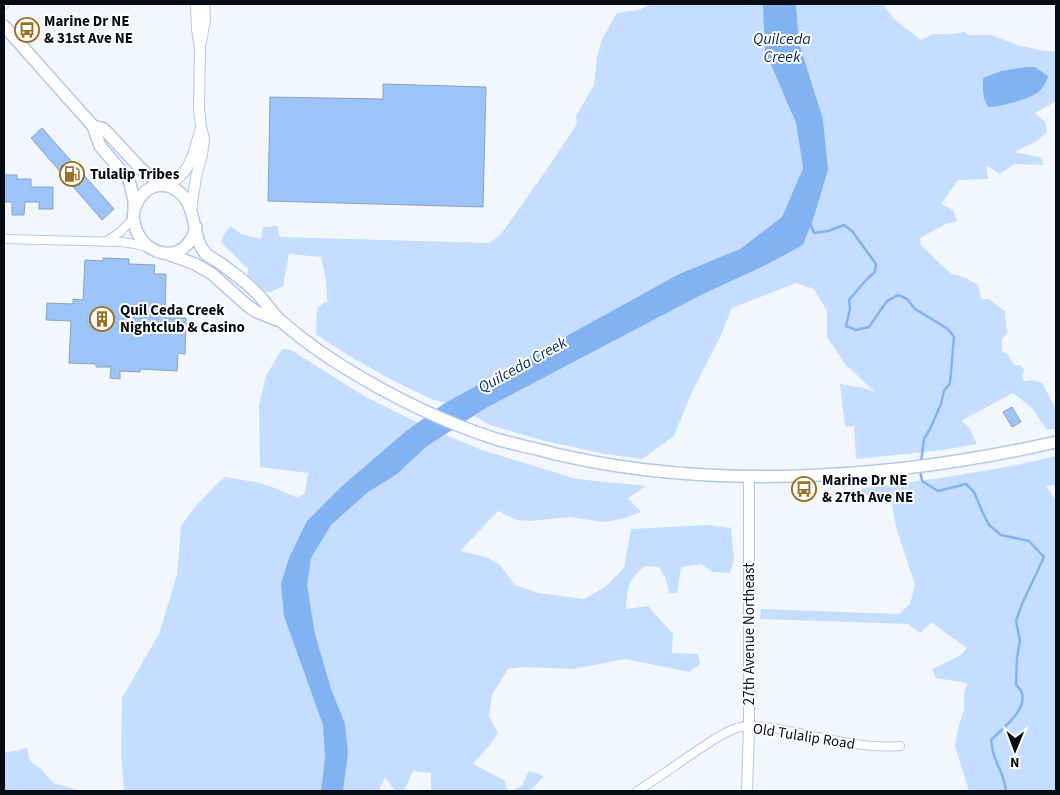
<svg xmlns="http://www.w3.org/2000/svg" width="1060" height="795" font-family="'Source Sans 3',sans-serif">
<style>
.green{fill:#c5deff}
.water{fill:#81b2f2}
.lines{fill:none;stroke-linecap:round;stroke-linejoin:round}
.stream{stroke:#81b2f2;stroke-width:2.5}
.building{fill:#9cc4f8;stroke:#8da2bd}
.minor-casing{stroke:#b4c9e6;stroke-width:10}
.tertiary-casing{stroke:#b4c9e6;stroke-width:12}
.secondary-casing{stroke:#b4c9e6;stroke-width:14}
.minor{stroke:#fff;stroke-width:8}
.tertiary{stroke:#fff;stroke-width:10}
.secondary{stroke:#fff;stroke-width:11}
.labels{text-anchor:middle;stroke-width:4;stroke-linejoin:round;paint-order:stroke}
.poi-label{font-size:15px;font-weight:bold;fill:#050c15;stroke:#fff;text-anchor:start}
.street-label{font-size:15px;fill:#050c15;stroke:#fff}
.water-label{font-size:16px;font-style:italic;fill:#0a2b53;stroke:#fff}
</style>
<rect width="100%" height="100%" fill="#f2f7fd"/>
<g class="green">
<path d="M651,4h113l1,47 31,72 7,45 -21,49 -42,32 -61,25 -234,129 -14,-4 -39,-19 -46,-26 -30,-20 1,-26 10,-7 -1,-21 -5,-23 -32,-3 -6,32 -14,7 -22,-13 1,-11 -27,-27 3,-8 7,-8 10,8 20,5 2,-12 14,-1 3,11 209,6 12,-9 44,-62 32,-48 -1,-8 18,-31 3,-28 5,-18 15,-26 22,-3z"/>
<path d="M796,4h87l11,15 27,21 12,-6h15l17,-2 3,3h23l26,10 22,5 17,2v49l-21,12 10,9 2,10 -10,9 -23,11 26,5 4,8 -30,-1 -14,10 -14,-9 2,14 -30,1 -17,24 12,6 4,11 -11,3 -26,14 1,7 30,29 13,3 14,8 3,14h8l16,12 2,22 -5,6v12l6,4 6,10h6l4,5 -2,6 2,5 9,-1 9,3 14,26v19l-9,2 -15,-22 -19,-15 -52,28 8,6 8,17 -34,6 -87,9 -2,-33 -9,1 -5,-43 23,4 12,4 -30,-28 -18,-27v-26l-13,-22 -18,-6 -64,25 -12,29 -30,59 -16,40 -32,23 -37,-5 -64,-14 -51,-15 -16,-9 12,-8 215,-113 65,-30 37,-20 11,-28 14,-47 -5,-51 -24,-76z"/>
<path d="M282,349l9,1 73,46 44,22 30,14 44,18 94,29 70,7 -18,12 13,14 -20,7 -17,3 -34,-5 -41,4 -12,-1 -19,-9 -38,40 26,6 14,8 15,20 23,8 46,6 21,-12 19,-19 7,-39 76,-4 24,3 3,32 -4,13 -17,-1 -12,-8 -20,3 -4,26h-8l-3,-14 -7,-12 -14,-1c-18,15 -17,20 -19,43l22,-3 25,28 -1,19 26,1 2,10 -11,8 -64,-13 -52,10 -49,-2 -16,2 -16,26 -3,21 9,17 -10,14 -15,17 31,16 4,11h-77v-18l-18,-2 -9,20h-9l-10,-14 -6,14h-255l-3,-37 1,-56 37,-64 18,-59 4,-49 14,-19 18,-19 12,-11 30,5 20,6 23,10 7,-5 3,-20 -48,-6 -1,-62 7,-29z"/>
<path d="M1056,456v29l-10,1 10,15v290h-87l-14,-45 3,-17 6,-19v-16l3,-11 -31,-5 -4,-9 29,-14 6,-7 -19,-13 -16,-13 -12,11 -12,-9 -148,-5 1,-10 138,5 11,-10 5,-19 -19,-58 -6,-35 -52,7 -3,-7c74,-10 148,-18 221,-36z"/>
<path d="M27,748l3,13 11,8 12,14 28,8h-77v-38z"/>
<path d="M529,771l15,5 -14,15h-20l12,-5z"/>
</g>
<g class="water">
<path d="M763,4h33l3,39 24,76 5,51 -14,47 -11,28 -37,20 -65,30 -215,113 -59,38 -30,28 -29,18 -37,33 -20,33 -4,27 8,49 16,55 14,35 3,29 -5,38h-22l4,-33 -2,-33 -39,-109 -3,-32 8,-26 18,-37 34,-34 64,-55 40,-29 234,-129 61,-25 42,-32 21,-49 -7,-45 -31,-72z"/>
<path d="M1026,67h9l13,9c-2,6 -5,13 -11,17 -8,6 -37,14 -48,14 -7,-8 -6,-18 -6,-29l18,-7z"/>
</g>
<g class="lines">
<g class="stream">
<path d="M811,223v3l3,7 14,-2 16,-6 8,6 24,33 -1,8 -9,8 -17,20 1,9 -4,17 10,4 13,-3 18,-26 11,-6 9,4 8,10 33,20 6,8 -4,46 -6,8 -3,13 -11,25 -6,10 -3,23"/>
<path d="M920,470l2,11 16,10 28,-7 8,8 8,19 7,14 12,10 28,6 15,16 -22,47 -6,17 4,20 -3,17 -1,27c2,2 4,4 5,6 9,17 -19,38 -30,49 1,4 1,8 2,12 4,14 12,25 13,39"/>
</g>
</g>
<g class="building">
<path d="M383,84l103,3 -3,120 -215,-6 2,-104 113,2z"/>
<path d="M42,128l72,81 -12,11 -71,-82z"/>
<path d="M4,175h13v4h14v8h22v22h-14v-7h-14l-1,13h-12v-13h-8z"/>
<path d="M103,258l26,1v5l26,1 -1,9h12l-1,44h21l-1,36 -7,-1 -1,18 -36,-2 -1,3 -20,-1v8l-10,-1 1,-11h-15v-3l-27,-1 2,-42 -25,-1 1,-17 26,1v-5l10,1 2,-40 18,1z"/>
<path d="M1012,407l9,15 -9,5 -9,-15z"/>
</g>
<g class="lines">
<defs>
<g id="minor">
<path d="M4,5v-1"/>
<path d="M4,239l118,3 13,2 12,3"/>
<path d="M105,242l14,-9 15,-15"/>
<path d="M637,791c23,-14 44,-30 67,-45 9,-6 19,-13 30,-17 18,-7 41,0 60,3 35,7 71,17 106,14"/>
</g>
<g id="tertiary">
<path d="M201,42l4,-23 -1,-15"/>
<path d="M167,186c24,-14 26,-30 33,-55"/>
<path d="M191,210l5,-33 6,-22 2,-16 -3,-13 -2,-17 1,-61 -3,-19 -1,-25"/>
<path d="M747,791l2,-64v-251"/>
</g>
<g id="secondary">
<path d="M4,26l89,100 7,20 29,34 5,20v8"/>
<path d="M93,126l11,3 38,41 21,15"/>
<path d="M196,227c-10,41 -56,30 -62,-5 -1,-6 -1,-12 2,-17 6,-15 21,-25 37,-17 26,13 17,48 32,65 4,4 10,7 15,10 9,7 18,13 27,21 7,6 14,13 20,21 5,6 9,12 15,17 24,21 52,40 80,56 41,24 85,45 131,60 12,4 26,7 39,10 166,45 357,32 524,-6"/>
<path d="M168,254l27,10 17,10 37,33 8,5 20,8"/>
</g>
</defs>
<use href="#minor" class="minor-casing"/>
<use href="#tertiary" class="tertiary-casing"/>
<use href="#secondary" class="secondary-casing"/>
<use href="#minor" class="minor"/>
<use href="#tertiary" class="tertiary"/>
<use href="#secondary" class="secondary"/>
</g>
<defs>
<symbol id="bus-ring" viewBox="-11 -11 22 22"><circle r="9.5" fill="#fff" stroke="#9d6f20" stroke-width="1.5"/><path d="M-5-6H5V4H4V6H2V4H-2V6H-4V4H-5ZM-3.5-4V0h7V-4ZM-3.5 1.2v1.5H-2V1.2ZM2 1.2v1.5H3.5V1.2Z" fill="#9d6f20"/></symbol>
<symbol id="fuel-ring" viewBox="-11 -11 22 22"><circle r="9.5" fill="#fff" stroke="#9d6f20" stroke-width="1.5"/><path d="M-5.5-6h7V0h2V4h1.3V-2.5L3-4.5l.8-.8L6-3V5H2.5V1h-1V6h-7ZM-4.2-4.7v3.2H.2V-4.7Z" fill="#9d6f20"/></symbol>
<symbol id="building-ring" viewBox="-11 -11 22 22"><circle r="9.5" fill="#fff" stroke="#9d6f20" stroke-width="1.5"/><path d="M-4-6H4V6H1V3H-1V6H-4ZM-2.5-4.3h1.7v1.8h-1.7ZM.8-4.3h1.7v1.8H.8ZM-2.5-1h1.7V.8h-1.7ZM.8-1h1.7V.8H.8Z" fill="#9d6f20"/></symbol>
</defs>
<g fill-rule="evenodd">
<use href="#bus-ring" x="13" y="16" width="28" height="28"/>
<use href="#fuel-ring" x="58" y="160" width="28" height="28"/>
<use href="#building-ring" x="88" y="305" width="28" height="28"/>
<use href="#bus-ring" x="790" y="475" width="28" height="28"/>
</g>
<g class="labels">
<g class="poi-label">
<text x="44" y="26">Marine Dr NE<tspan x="44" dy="17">&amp; 31st Ave NE</tspan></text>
<text x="90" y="179">Tulalip Tribes</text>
<text x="120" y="315">Quil Ceda Creek<tspan x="120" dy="17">Nightclub &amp; Casino</tspan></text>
<text x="822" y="485">Marine Dr NE<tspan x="822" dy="17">&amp; 27th Ave NE</tspan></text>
</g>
<g class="street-label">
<text transform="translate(749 634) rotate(-90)" y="5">27th Avenue Northeast</text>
<text transform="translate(804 736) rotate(9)" y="5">Old Tulalip Road</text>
</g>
<g class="water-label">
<text x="782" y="44">Quilceda<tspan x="782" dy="18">Creek</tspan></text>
<text transform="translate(522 364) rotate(-29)" y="6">Quilceda Creek</text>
</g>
</g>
<rect width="1060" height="795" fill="none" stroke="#050c15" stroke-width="10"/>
<g transform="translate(1015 750) rotate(181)" stroke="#ffffff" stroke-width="4" paint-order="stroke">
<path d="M0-4L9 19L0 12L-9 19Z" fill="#050c15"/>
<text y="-8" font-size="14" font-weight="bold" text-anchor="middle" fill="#050c15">N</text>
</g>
</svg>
